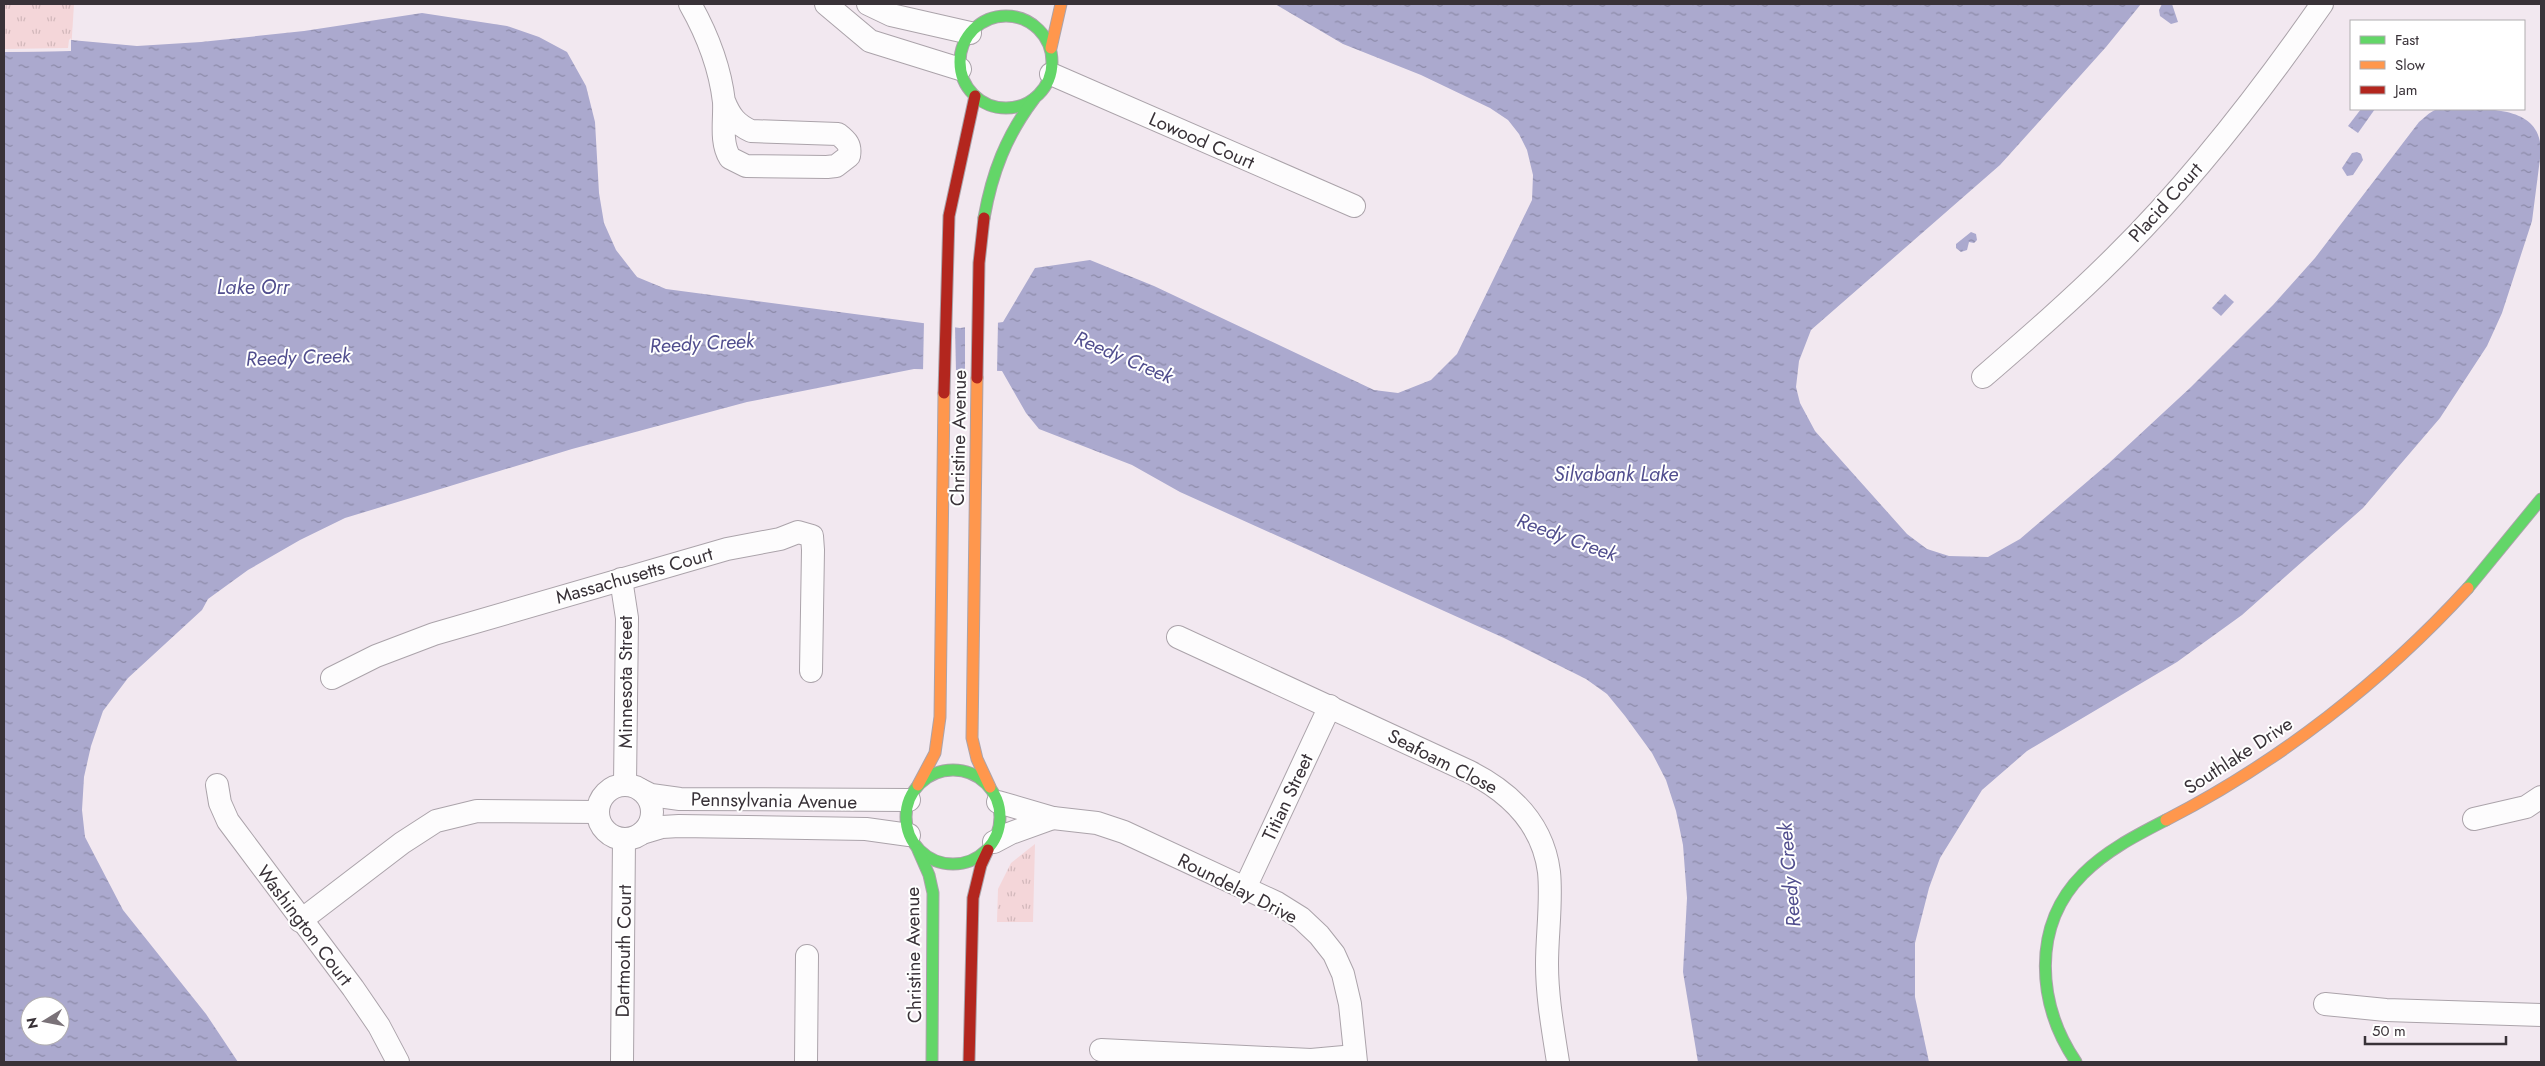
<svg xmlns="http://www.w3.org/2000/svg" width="2545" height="1066" font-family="Jost,sans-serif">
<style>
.grass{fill:url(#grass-tufts)}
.water{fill:url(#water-ripples);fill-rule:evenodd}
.pier{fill:#f2e8f0}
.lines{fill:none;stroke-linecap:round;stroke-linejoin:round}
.street-casing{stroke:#aba3aa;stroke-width:24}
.fast-casing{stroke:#aba3aa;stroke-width:13}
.slow-casing{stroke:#aba3aa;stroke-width:13}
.jam-casing{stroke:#aba3aa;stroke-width:13}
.street{stroke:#fdfcfd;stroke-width:22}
.fast{stroke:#63d668;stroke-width:11}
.slow{stroke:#ff974d;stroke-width:11}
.jam{stroke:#b3261e;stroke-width:11}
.labels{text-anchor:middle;stroke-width:4;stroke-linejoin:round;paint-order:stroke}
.street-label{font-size:19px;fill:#393238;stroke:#fff}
.water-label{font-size:20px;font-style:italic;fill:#514e8e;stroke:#fff}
</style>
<defs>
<pattern id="grass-tufts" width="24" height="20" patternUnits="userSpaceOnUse" patternTransform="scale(1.25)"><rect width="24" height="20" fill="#f4d6d9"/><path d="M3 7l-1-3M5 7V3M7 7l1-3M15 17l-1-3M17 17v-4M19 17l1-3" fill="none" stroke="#d2b8bb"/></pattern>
<pattern id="water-ripples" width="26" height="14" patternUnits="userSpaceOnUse" patternTransform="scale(1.25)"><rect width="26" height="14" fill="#aba9ce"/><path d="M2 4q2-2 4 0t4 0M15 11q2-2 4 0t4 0" fill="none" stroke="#8c8aa8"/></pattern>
</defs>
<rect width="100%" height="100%" fill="#f2e8f0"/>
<g class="grass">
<path d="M4,4h70l-3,47 -67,1z"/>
<path d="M1035,844l-2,78h-36l1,-33 13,-26z"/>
</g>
<g class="water">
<path d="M1275,4h866l-35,43 -106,118 -189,165 -12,31 -3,26 4,16 15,28 92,103 20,15 22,7 39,1 32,-18 89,-76 82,-76 82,-82 42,-47 104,-136c5,-4 11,-10 16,-12 7,-4 20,-1 28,-1 31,0 78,-1 78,42l-9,70 -30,92 -15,33 -47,72 -77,90 -121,107 -65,47 -150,89 -45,39 -42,68 -11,30 -14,55v54l14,65h-231l-15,-90 4,-74 -4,-53 -7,-34 -10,-31 -14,-27 -27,-37 -18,-22 -21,-15 -82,-41 -324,-146 -48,-27 -93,-36 -13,-16 -24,-42 -88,-2 -167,33 -175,47 -227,69 -45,22 -52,30 -40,29 -6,11 -74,68 -25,33 -12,35 -7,31 -2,33 3,27 38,73 83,104 32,48h-234v-1010l66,-1 1,-11 66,6 64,-4 103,-11 118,-18 85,13 32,11 28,15 19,34 9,36 4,71 5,30 12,27 21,27 29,12 294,39 43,-6 32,-54 55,-8 64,26 220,104 24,3 33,-13 26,-26 75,-154 1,-25 -6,-25 -8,-16 -11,-14 -18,-12 -69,-33 -78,-31zM30,1006h30v30h-30z"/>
<path d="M2162,4h10l6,18 -7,2 -11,-8 -1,-6z"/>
<path d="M2361,109h14l-17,24 -10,-7z"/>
<path d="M2357,152l4,2 2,6 -10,15 -6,1 -5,-8 10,-15z"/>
<path d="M1971,232l5,2 1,6 -3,3 -5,-1 -2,8 -6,2 -5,-4v-4z"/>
<path d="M2225,294l9,8 -13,14 -9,-8z"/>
</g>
<g class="pier">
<path d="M71,38v13l-67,1v-3l64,-1 1,-8z"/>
<path d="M924,320l31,5 1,47h-33z"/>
<path d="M998,321l-1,52 -32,-1v-47z"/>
</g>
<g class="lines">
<defs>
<g id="street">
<path d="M690,4c17,30 30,63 34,98 1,18 -4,40 6,56l16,8 81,1 9,-1 13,-10c2,-11 -2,-15 -11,-22l-87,-3c-15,-7 -21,-15 -27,-30"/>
<path d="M826,4l44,37 90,28"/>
<path d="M868,4l23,11 79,18"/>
<path d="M1051,74l303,132"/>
<path d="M1983,377c45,-39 90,-78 132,-120 78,-77 145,-164 207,-253"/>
<path d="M621,579l6,39 -2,166"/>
<path d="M1178,637l292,135c41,21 73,52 79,100 3,30 -2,62 -2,92 0,33 6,66 11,98"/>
<path d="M332,678l44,-22 58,-22 293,-85 53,-10 18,-7 14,4 1,14 -2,121"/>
<circle cx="625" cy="812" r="27"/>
<path d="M217,785l3,18 8,18 125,167 26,38 19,36"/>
<path d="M641,790l10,5 29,4 229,1"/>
<path d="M998,802l55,16 44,5 27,9 153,71 24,15 18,17 15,19 9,20 7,30 6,58"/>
<path d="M2474,819l52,-12 15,-10"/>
<path d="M642,833l20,-6 17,-1 187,3 43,6"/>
<path d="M994,842l17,-9 42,-15"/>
<path d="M1245,888l85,-182"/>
<path d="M300,921l102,-78 34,-22 41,-10 121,1"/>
<path d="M2325,1004l61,6 155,5"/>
<path d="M1101,1050l210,10 44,-4"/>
<path d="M622,1062l2,-223"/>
<path d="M806,1062l1,-106"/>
</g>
<g id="fast">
<circle cx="1006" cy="62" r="46"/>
<path d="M984,218c8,-45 22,-82 50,-119"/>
<path d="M2468,588l73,-89"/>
<circle cx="953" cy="817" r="47"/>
<path d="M918,850l11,25 4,18 -1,169"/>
<path d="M2076,1062c-39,-58 -45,-136 7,-188 24,-24 54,-39 83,-54"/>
</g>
<g id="slow">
<path d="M1051,48l10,-44"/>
<path d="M977,378l-5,360 5,21 13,28"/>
<path d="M918,785l17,-32 5,-36 4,-324"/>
<path d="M2166,820c113,-58 217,-139 302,-232"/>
</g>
<g id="jam">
<path d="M977,378l2,-115 5,-45"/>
<path d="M944,393l5,-177 26,-120"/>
<path d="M969,1062l4,-164 8,-33 7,-15"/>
</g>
</defs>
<use href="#street" class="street-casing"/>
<use href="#fast" class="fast-casing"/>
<use href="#slow" class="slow-casing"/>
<use href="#jam" class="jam-casing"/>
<use href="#street" class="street"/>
<use href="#fast" class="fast"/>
<use href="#slow" class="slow"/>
<use href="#jam" class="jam"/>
</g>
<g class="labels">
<g class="street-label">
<text transform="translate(1202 140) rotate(24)" y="7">Lowood Court</text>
<text transform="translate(2165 202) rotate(-48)" y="7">Placid Court</text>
<text transform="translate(958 438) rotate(-89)" y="7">Christine Avenue</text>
<text transform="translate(634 575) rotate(-16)" y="7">Massachusetts Court</text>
<text transform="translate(625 682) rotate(-90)" y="7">Minnesota Street</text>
<text transform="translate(2238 755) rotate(-33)" y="7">Southlake Drive</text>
<text transform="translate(1443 761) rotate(27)" y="7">Seafoam Close</text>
<text transform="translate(1287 797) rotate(-65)" y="7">Titian Street</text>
<text transform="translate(774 800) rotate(1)" y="7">Pennsylvania Avenue</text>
<text transform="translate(1238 888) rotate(27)" y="7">Roundelay Drive</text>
<text transform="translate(305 925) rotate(53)" y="7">Washington Court</text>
<text transform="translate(623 951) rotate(-89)" y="7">Dartmouth Court</text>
<text transform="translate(913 955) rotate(-91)" y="7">Christine Avenue</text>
</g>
<g class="water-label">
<text x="253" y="294">Lake Orr</text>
<text transform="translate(702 343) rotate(-3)" y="7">Reedy Creek</text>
<text transform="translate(298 357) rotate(-2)" y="7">Reedy Creek</text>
<text transform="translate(1124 357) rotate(23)" y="7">Reedy Creek</text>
<text x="1616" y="481">Silvabank Lake</text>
<text transform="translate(1567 537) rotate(20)" y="7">Reedy Creek</text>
<text transform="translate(1789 875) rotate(-95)" y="7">Reedy Creek</text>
</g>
</g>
<rect width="2545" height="1066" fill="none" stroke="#393238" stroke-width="10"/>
<rect x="2350" y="20" width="175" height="90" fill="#ffffff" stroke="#b0adaf"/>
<rect x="2360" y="36" width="25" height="8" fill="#63d668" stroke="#b0adaf"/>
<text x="2395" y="45" font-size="15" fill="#393238">Fast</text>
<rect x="2360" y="61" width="25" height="8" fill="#ff974d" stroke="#b0adaf"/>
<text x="2395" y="70" font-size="15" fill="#393238">Slow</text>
<rect x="2360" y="86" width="25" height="8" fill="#b3261e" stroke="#b0adaf"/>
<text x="2395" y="95" font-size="15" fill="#393238">Jam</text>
<g transform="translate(45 1021) rotate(260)"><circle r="24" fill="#ffffff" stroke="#b0adaf"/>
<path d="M0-4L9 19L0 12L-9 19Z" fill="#7a7278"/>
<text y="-8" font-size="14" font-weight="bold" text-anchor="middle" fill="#393238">N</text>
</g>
<path d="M2365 1036v8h141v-8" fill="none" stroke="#393238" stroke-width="2.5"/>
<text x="2372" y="1036" font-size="15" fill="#393238" stroke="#ffffff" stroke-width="4" paint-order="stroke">50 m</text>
</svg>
